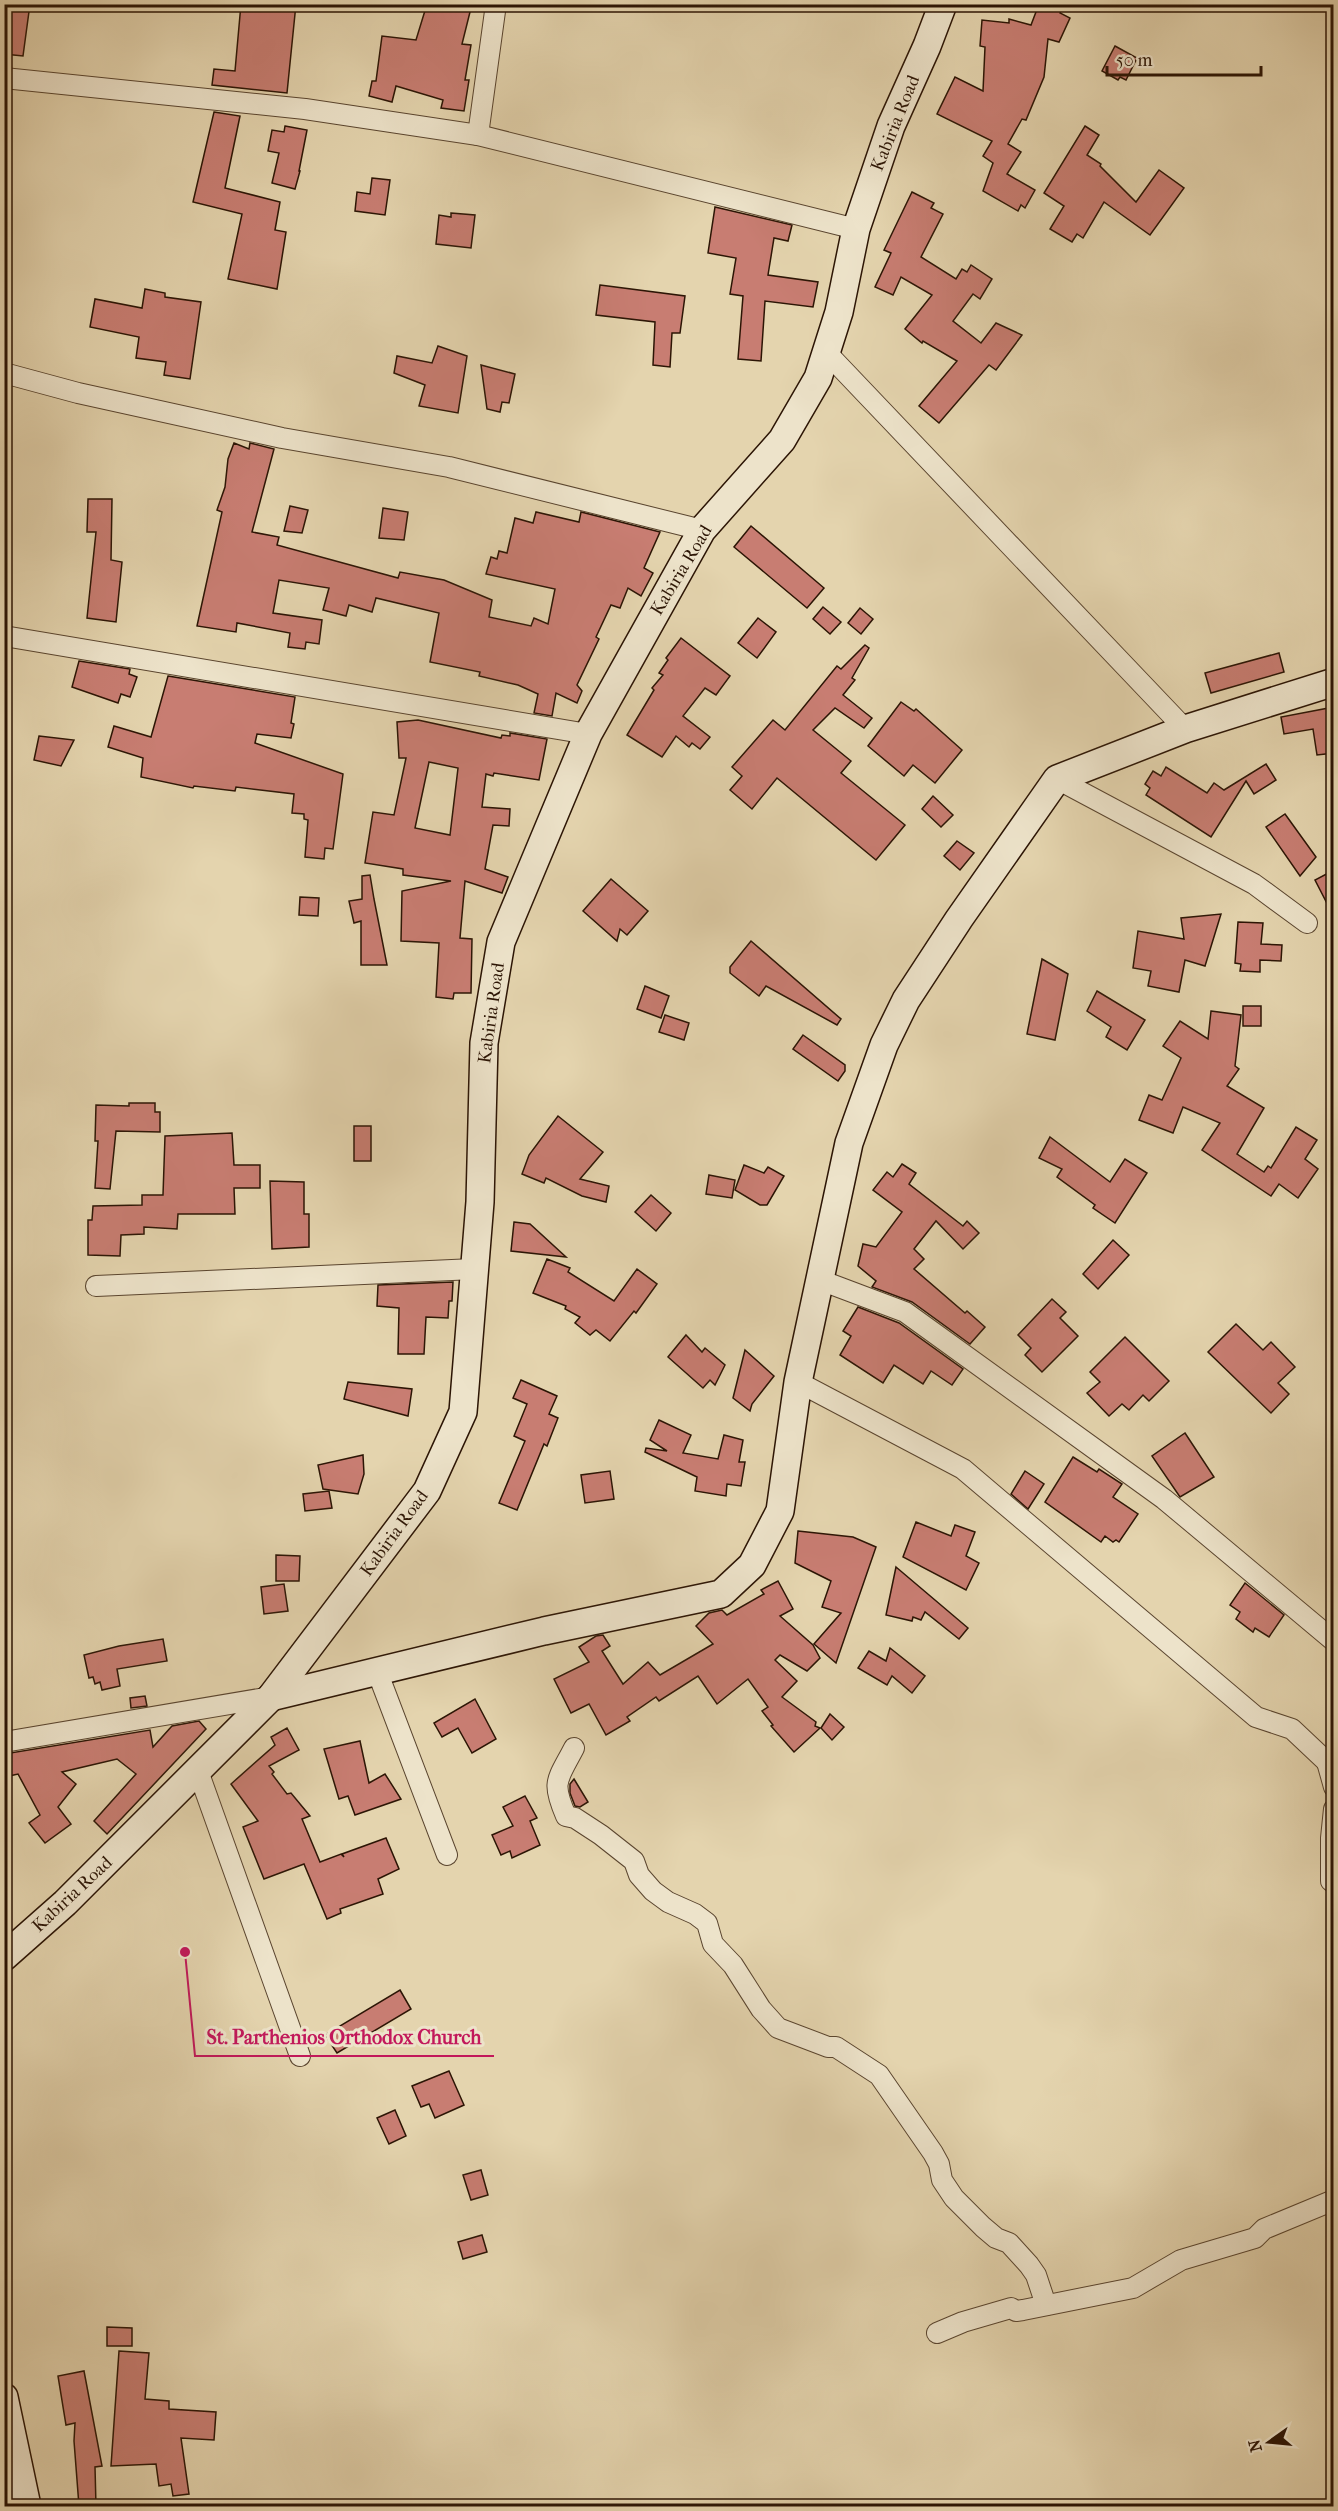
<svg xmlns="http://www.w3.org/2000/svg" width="1338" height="2511" font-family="'IM FELL French Canon',serif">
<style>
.building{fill:#c87d72;stroke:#2c1505;stroke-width:1.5;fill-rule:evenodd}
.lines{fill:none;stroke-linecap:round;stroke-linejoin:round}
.street-casing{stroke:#5a452f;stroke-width:22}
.secondary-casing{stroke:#2c1505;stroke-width:30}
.street{stroke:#ede3ca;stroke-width:20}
.secondary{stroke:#ede3ca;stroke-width:27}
.labels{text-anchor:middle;stroke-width:6;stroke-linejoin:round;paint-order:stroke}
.street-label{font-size:18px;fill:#2c1505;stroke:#ede3ca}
.leader{fill:none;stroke:#c2185b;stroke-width:2}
.callout-dot{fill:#c2185b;stroke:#ede3ca;stroke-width:2}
.callout-label{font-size:20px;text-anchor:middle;font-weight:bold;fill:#c2185b;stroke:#ede3ca;stroke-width:6;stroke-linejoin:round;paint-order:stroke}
</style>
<rect width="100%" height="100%" fill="#e4d4ae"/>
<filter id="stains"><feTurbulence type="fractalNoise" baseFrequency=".00333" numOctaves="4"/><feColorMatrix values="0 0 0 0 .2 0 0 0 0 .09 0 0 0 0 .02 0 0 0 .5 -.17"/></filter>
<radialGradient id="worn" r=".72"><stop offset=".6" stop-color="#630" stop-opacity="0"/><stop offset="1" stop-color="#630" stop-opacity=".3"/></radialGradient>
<g class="building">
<path d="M4,4h26l-7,52 -19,-2z"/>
<path d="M241,4h55l-9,89 -75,-8 2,-16 21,2z"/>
<path d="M427,4h45l-10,40 9,1 -6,35h4l-5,31 -23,-3 2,-8 -47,-14 -4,16 -23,-6 3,-15h4l6,-45 34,4z"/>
<path d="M1039,4h25l-4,9 10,5 -11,24 -11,-3 -4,38 -18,43 -4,-1 -14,25 13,8 -14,22 28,16 -10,18 -4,-3 -3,6 -35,-20 10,-28 -10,-7 9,-15 -55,-27 18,-37 28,14 2,-44 -5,-1 2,-26 27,3v-4l22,6z"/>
<path d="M1115,46l22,12 -11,22 -6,-3 -2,3 -16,-9z"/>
<path d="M214,112l26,4 -15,72 55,14 -5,28 11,2 -9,57 -49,-10 14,-65 -49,-12z"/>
<path d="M285,126l22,4 -8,41h1l-5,18 -23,-6 7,-30 -11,-2 4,-21 12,2z"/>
<path d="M1085,126l14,9 -12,20 14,9 -1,2 36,36 23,-32 25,18 -34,47 -46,-33 -21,36 -6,-4 -5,8 -22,-13 14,-23 -20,-13z"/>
<path d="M372,178l18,2 -5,35 -30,-4 2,-19 13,2z"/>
<path d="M912,192l22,11 -3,5 12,6 -22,43 35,22 6,-10 5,3 4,-7 21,14 -12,20 -7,-5 -20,27 28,22 15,-20 26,12 -26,35 -7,-5 -50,58 -20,-17 38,-45 -34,-20 -1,2 -17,-14 27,-34 -31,-18 -8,18 -18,-8 16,-34 -7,-3z"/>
<path d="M715,207l77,18 -4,16 -14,-3 -6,37 50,7 -5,25 -48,-6 -4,60 -23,-2 5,-63 -13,-2 6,-36 -28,-5z"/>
<path d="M451,213l24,2 -4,33 -35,-4 3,-29 12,2z"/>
<path d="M600,285l85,11 -5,37h-8l-2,34 -17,-2 2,-43 -59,-7z"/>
<path d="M145,289l20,4v4l36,5 -11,77 -26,-4 2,-13 -30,-4 3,-21 -49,-10 5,-28 47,9z"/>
<path d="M438,346l29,10 -9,57 -39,-7 6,-21 -31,-12 3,-17 35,7z"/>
<path d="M481,365l34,9 -6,29 -7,-1 -2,10 -13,-3z"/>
<path d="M234,443l15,6 1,-6 24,6 -22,83 27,5 -2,8 121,33 2,-6 44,8 48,20 -3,17 42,9 3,-8 14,6 7,-35 -69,-15 5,-17 6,2 2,-8 8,2 8,-35 18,5 3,-11 43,10 2,-10 79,20 -16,36 9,5 -12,23 -13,-8 -8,20 -9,-3 -15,32 3,2 -22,46 5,6 -5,12 -21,-10 -4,23 -18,-3 4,-19 -20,-9 -39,-9 1,-4 -50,-10 9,-49 -63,-15 -4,14 -23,-7 -3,11 -23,-6 6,-22 -50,-8 -6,33 49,7 -3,24 -13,-2 -1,7 -17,-2 2,-14 -53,-10 -1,9 -39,-6 25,-114 -5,-2 8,-23 3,-28z"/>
<path d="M88,499h24l-1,61 11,2 -6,60 -29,-4 9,-86h-9z"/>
<path d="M290,506l18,4 -6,23 -18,-2z"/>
<path d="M383,508l25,4 -4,28 -25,-2z"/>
<path d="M751,526l73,62 -17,20 -73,-61z"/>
<path d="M823,607l18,15 -11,12 -17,-15z"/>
<path d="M860,608l13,11 -12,15 -13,-11z"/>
<path d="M758,618l18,14 -19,26 -19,-15z"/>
<path d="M681,638l49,38 -14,19 -11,-7 -22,28 27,21 -10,12 -8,-6 -3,4 -13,-11 -14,21 -35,-22 27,-45 -2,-2 11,-13 -4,-2 9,-13 -2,-2z"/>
<path d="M865,645l4,3 -17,30 3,2 -12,15 29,23 -8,10 -29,-20 -22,22 38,31 -10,12 64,52 -29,35 -99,-82 -25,31 -22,-19 12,-14 -10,-9 41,-47 12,10 52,-64 4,3z"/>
<path d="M1279,653l5,19 -73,21 -6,-20z"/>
<path d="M79,661l51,8 -1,5 8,3 -7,20 -9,-3 -3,9 -46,-16z"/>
<path d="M168,676l127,21 -4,26 3,1 -3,14 -34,-4 -2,9 88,31 -10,75 -8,-1 -1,11 -19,-2 3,-37 -4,-1v-5l-12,-1 2,-19 -58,-7 -1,4 -41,-5 -1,2 -52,-11 2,-19 -35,-11 6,-21 37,11z"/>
<path d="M901,702l13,9 2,-2 46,41 -27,33 -22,-18 -9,11 -36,-30z"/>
<path d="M1334,707v46l-17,2 -4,-26 -29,5 -3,-17z"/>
<path d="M418,720l83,18 1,-3 8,1v-3l37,6 -8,41 -45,-7 -1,3 -7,-2 -4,33 28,2 -1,17 -16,-1 -8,44 23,8 -6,16 -37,-12 -5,57 12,1 -1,54h-17l-1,6 -17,-2 3,-54 -38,-2 1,-50 49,-10 -48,-6v-6l-38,-6 8,-51 21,3 12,-57h-7l-2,-36zM429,762l29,6 -8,67 -35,-7z"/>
<path d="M39,736l35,4 -13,26 -27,-6z"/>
<path d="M1266,764l10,16 -22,14 -8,-13 -35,56 -65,-42 4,-7 -5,-4 8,-13 8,5 5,-9 41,26 7,-10 10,7z"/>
<path d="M933,796l20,19 -12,12 -19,-18z"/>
<path d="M1285,814l31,43 -16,19 -34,-49z"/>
<path d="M957,841l17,12 -14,17 -16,-14z"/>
<path d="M1334,870v47l-19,-37z"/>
<path d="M370,875l4,24 13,66h-26v-44l-7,2 -5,-22 13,-2v-23z"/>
<path d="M611,879l37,32 -21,24 -7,-6 -3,12 -34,-30z"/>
<path d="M300,897l19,1 -1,18 -19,-1z"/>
<path d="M1221,914l-16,52 -20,-6 -6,32 -31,-6 3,-15 -18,-3 5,-37 46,8 -3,-21z"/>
<path d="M1238,922l25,1 -2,21 21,1 -1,16 -21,-1v12l-20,-1 1,-7 -6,-1z"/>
<path d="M751,941l90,78 -4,6 -71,-39 -7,10 -29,-23v-6z"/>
<path d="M1042,959l26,15 -13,66 -28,-6z"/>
<path d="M645,986l24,10 -8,22 -24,-9z"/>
<path d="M1097,991l48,29 -18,30 -21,-13 5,-10 -24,-16z"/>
<rect x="1243" y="1006" width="18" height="20"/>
<path d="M1211,1011l30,4 -6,51 4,3 -12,17 37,22 -27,46 27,18 4,-6 3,2 25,-41 21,13 -12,19 13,10 -20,29 -19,-14 -8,12 -69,-46 18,-27 -37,-16 -10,26 -34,-13 10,-25 13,5 19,-42 -18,-12 17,-25 28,18z"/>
<path d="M665,1015l24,8 -5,17 -25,-8z"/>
<path d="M803,1035l42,30v6l-7,10 -45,-32z"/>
<path d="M129,1103h26v9h5v20l-44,-1 -6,58 -15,-1 3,-47h-3l1,-36 33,1z"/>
<path d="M558,1116l45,36 -23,27 29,7 -3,16 -24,-6 -36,-18 -2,5 -22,-9 7,-19z"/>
<rect x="354" y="1126" width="17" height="35"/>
<path d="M232,1133l2,32h26v23h-26l1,26h-57l-1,15 -33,-2v7l-23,1 -1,21 -32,-1v-35h4l1,-14 49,-1v-10h21l2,-59z"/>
<path d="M1050,1137l60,45 15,-23 22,14 -32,50 -22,-15 2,-3 -38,-28 5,-8 -23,-11z"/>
<path d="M902,1164l14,9 -7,11 54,42 4,-5 12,12 -16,16 -27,-28 -22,28 10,10 -10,10 51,44 2,-2 18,16 -15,17 -58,-42 -40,-15 4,-6 -18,-15 5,-22 13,3 26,-35 -29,-22 14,-18 6,5z"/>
<path d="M744,1165l20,8 4,-6 16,9 -17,29h-7l-25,-15z"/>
<path d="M709,1175l26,5 -3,18 -26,-4z"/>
<path d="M270,1181l34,1v32h5v33l-37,2z"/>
<path d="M651,1195l20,18 -15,18 -21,-19z"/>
<path d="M514,1222l16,2 36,33 -55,-6z"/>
<path d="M1113,1240l16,15 -31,34 -15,-15z"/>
<path d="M547,1259l23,9 -2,4 46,29 23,-32 20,15 -21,29 -2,-2 -24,30 -14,-11 -6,5 -15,-12 5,-6 -15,-8 1,-3 -33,-13z"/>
<path d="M453,1282l-1,19h-3l-1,17 -22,-1 -2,37h-26l1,-46 -22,-2 1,-21z"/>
<path d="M1052,1299l14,13 -6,6 18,18 -36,36 -17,-17 6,-7 -13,-13z"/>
<path d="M858,1307l41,16 64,46 -11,16 -21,-14 -8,13 -29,-19 -11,18 -43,-28 11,-19 -8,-5z"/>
<path d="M1236,1324l27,26 8,-8 24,25 -17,16 11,11 -18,19 -63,-61z"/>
<path d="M686,1335l16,17 3,-4 20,17 -10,20 -5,-5 -7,8 -35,-31z"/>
<path d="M1125,1337l44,44 -20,20 -6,-6 -14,15 -7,-6 -13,12 -22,-23 13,-11 -10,-10z"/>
<path d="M745,1350l29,26 -22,28 -2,7 -17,-13z"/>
<path d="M521,1380l36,16 -8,18 9,4 -11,28 -3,-2 -27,66 -18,-7 26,-62 -11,-5 13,-32 -14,-6z"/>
<path d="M348,1382l64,7 -4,27 -64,-17z"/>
<path d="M659,1420l32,15 -8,18 35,6 6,-24 19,5 -4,22h6l-4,24 -14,-2 -1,12 -31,-5 2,-14 -52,-25 1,-4 21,3 -17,-11z"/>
<path d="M1185,1433l29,44 -34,20 -28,-41z"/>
<path d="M363,1455l1,19 -6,20 -35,-5 -5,-24z"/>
<path d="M1073,1457l24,15 2,-3 23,15 -9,13 25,17 -19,28 -3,-2 -3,2 -8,-6 -4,6 -56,-40z"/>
<path d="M610,1471l4,28 -29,4 -4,-28z"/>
<path d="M1025,1471l19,13 -16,25 -17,-15z"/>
<path d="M329,1491l3,17 -27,3 -2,-17z"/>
<path d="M916,1522l35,14 4,-11 20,7 -9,24 13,7 -13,27 -63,-33z"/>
<path d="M798,1531l55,6 23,10 -40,116 -22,-19 27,-31 -19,-6 9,-26 -36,-18z"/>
<path d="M276,1555l24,1 -1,25h-23z"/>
<path d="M896,1567l72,61 -9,11 -34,-27 -4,8 -8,-3 -1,4 -26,-6z"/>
<path d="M778,1581l15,28 -13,7 33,29 7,13 -13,13 -27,-16 -5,5 22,21 -15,16 34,25 -1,4 5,2 -26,24 -23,-26 2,-1 -11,-14 6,-4 -20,-28 -31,25 -19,-28 -39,25 -3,-4 -29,20 3,4 -24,14 -17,-31 -18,9 -17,-34 35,-17 -10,-15 17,-11 7,-1 7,11 -8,5 21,33 25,-22 12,13 53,-31 -17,-18 13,-13 13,-3 5,5 37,-21 -3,-4z"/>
<path d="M1245,1583l39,32 -15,22 -14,-9 -2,4 -17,-13 4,-7 -10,-7z"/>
<path d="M284,1584l4,27 -24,3 -3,-27z"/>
<path d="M163,1639l4,22 -50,8 3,17 -18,4 -2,-8 -5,2 -2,-7 -4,1 -5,-23 35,-9z"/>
<path d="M890,1648l35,28 -13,17 -20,-17 -5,9 -29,-17 11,-17 17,10z"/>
<path d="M145,1696l2,10 -16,2 -1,-10z"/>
<path d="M475,1699l21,40 -24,14 -14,-25 -16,9 -8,-14z"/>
<path d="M830,1714l14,13 -12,13 -11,-12z"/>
<path d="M199,1721l7,8 -99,105 -13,-13 42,-47 -19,-15 -55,13 14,12 -18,23 13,17 -26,19 -16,-20 11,-8 -22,-41 -9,2 -5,-22 146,-24 3,17 19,-21z"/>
<path d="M287,1728l12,22 -30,16 5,6 -2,2 15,20 4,-1 19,23 -8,3 18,43 21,-8 3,3 -2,-3 44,-16 13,31 -21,10 5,15 -43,15 1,4 -14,6 -23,-55 -40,15 -21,-52 15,-6 -27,-37 44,-39 -4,-8z"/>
<path d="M360,1741l9,42 16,-9 16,25 -46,16 -7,-19 -9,3 -15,-50z"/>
<path d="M574,1779l14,23 -8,5 -5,-1 -5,-13v-9z"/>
<path d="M525,1796l12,22 -7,3 10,24 -28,13 -2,-7 -9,4 -9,-20 21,-9 -10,-19z"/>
<path d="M400,1990l11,19 -74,44 -12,-18z"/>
<path d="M449,2071l15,34 -29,13 -6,-14 -8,3 -9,-21z"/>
<path d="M395,2110l11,26 -17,8 -12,-26z"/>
<path d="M481,2170l7,25 -17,5 -8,-25z"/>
<path d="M482,2235l5,17 -24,7 -5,-17z"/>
<path d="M107,2327l25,1v18h-25z"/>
<path d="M119,2351l30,2 -4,46 24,2v8l47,3 -2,28 -33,-2 8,56 -16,2 -2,-12 -12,2 -3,-22 -45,2z"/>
<path d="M84,2371l18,95 -7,1 1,39h-17l-5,-65 1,-18 -9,2 -8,-49z"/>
</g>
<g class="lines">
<defs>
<g id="street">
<path d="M4,78l301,31 173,26 378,94"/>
<path d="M478,135l18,-131"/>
<path d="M826,352l359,377"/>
<path d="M4,373l74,20 204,45 167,29 253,63"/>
<path d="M4,636l584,98"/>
<path d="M1057,779l197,105 53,39"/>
<path d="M820,1280l85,32 259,187 170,142"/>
<path d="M96,1286l378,-17"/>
<path d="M798,1382l165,87 293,248 36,12 35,33 7,-2"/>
<path d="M377,1671l70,184"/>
<path d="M4,1742l267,-45"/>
<path d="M574,1748c-17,33 -23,33 -8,68l9,2 26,17 33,26 5,14 14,16 15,11 27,12 12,9 6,21 20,21 28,44 17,19 50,19h8l43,28 54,78 6,11 3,16 12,18 29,29 13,11 13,5 20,22 7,10 10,30"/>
<path d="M1327,1762l7,25"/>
<path d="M198,1771l102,285"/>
<path d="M1334,1809l-3,29v43l3,2"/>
<path d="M937,2333l26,-11 48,-14 5,3 7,-1 110,-22 48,-28 74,-22 9,-9 70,-29"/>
</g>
<g id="secondary">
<path d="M271,1697l273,-66 177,-37 31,-29 28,-54 18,-129 51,-239 35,-98 22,-45 53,-81 98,-140 128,-50 149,-47"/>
<path d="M4,1957l61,-54 206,-206 156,-206 36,-79 17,-210 4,-159 17,-101 87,-208 114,-204 80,-90 36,-62 21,-66 17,-83 35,-103 36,-80 16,-42"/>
<path d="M4,2397l23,109"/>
</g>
</defs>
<use href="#street" class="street-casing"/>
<use href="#secondary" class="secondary-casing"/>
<use href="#street" class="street"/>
<use href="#secondary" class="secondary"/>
</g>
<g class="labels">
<g class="street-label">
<text transform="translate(895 123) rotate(-68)" y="6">Kabiria Road</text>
<text transform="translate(681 570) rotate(-59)" y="6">Kabiria Road</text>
<text transform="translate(491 1013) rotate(-82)" y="6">Kabiria Road</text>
<text transform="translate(394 1533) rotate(-54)" y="6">Kabiria Road</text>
<text transform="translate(72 1894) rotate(-43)" y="6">Kabiria Road</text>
</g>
</g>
<path class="leader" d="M185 1952L195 2056H494"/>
<circle class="callout-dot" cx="185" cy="1952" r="6"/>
<g class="callout-label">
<text x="344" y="2044">St. Parthenios Orthodox Church</text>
</g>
<rect width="1338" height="2511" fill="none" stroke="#e4d4ae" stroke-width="24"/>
<rect x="6" y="6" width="1326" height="2499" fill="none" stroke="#2c1505" stroke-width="3"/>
<rect x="12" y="12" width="1314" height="2487" fill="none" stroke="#2c1505" stroke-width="1.5"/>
<g transform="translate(1269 2442) rotate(255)" stroke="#ede3ca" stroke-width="4.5" paint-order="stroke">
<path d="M0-4.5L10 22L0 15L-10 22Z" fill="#2c1505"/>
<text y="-9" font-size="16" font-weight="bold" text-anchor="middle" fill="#2c1505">N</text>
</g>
<path d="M1107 66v9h154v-9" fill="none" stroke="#2c1505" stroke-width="3"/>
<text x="1116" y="66" font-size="18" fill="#2c1505" stroke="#ede3ca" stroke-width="4.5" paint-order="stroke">50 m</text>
<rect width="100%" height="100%" filter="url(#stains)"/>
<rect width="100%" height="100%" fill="url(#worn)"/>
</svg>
